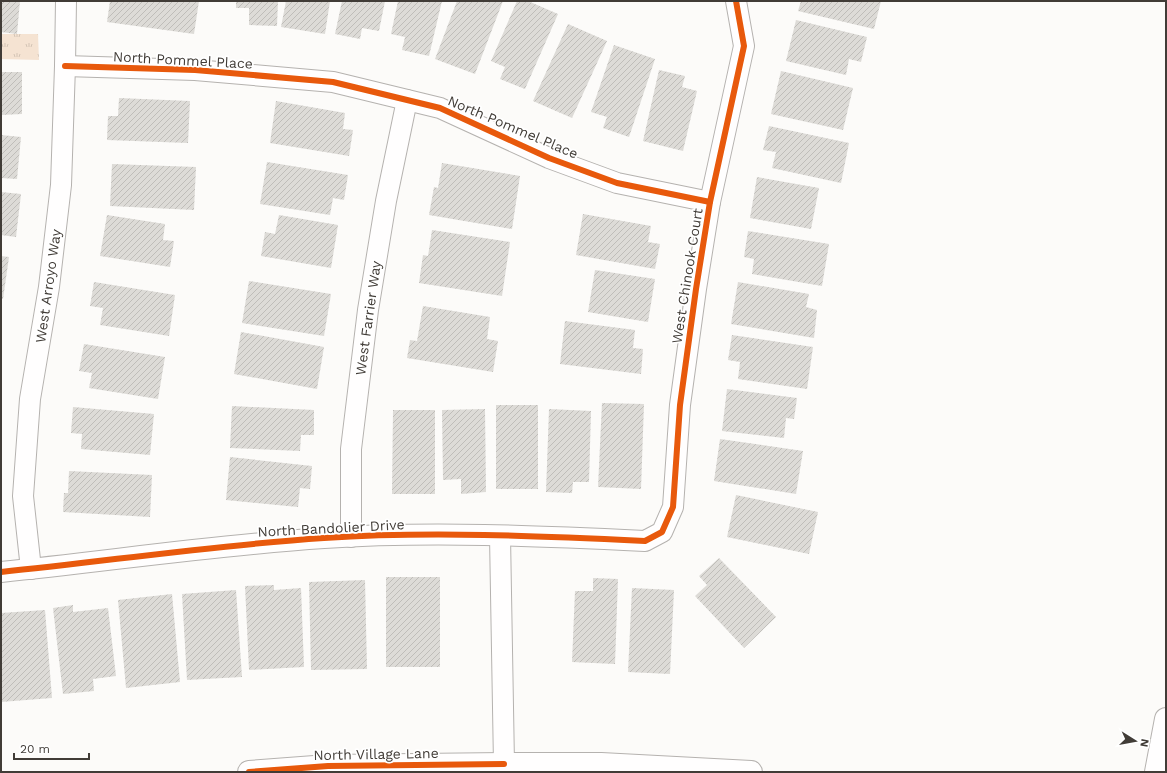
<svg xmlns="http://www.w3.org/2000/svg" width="1167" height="773" font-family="'Work Sans',sans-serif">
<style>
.park{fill:url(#park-tufts)}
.building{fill:url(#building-hatch)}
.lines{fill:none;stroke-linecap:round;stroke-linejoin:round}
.street-casing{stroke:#b5b2af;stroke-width:22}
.secondary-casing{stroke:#b5b2af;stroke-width:24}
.street{stroke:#fffefe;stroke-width:20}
.secondary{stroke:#fffefe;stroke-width:22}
.cycleway-casing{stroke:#fff;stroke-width:8}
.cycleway{stroke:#e8590c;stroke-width:6}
.labels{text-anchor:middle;stroke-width:3.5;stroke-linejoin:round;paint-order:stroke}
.street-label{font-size:14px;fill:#413c37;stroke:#fff}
</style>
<defs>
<pattern id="park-tufts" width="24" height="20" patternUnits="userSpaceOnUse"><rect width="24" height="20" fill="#f5e3d2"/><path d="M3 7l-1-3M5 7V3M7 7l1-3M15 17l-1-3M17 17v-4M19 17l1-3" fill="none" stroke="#d3c4b5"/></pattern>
<pattern id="building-hatch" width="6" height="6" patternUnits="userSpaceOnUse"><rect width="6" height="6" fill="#dddbd7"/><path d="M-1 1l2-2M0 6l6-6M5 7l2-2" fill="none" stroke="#bfbdb9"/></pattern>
</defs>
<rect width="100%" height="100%" fill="#fcfbf9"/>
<path class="park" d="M1,34h37l1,26 -38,-1z"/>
<g class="building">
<path d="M1,1h19l-3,33 -16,-2z"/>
<path d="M110,1h89l-5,33 -87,-12z"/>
<path d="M236,1h42l-1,25 -28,-1v-17h-13z"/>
<path d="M286,1h44l-5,33 -44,-7z"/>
<path d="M342,1h43l-6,30 -17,-3 -2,11 -25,-5z"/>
<path d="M398,1h44l-13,55 -27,-6 3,-13 -14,-3z"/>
<path d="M457,1h46l-28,73 -40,-15z"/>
<path d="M517,1h11l30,13 -33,75 -25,-10 5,-12 -14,-6z"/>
<path d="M801,1h80l-7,28 -76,-18z"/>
<path d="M796,20l71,17 -6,25 -12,-3 -3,16 -60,-14z"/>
<path d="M568,24l39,17 -35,77 -39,-17z"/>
<path d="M614,45l41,14 -26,78 -26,-9 4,-11 -16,-5z"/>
<path d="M659,70l26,6 -3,11 15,4 -14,60 -40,-10z"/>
<path d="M781,71l72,17 -10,42 -72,-16z"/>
<path d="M1,72h21v42l-21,1z"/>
<path d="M119,98l71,3 -2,42 -81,-3 1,-24h10z"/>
<path d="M276,101l69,12 -2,16 10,1 -4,26 -79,-13z"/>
<path d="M769,126l80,17 -8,40 -69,-15 4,-16 -13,-2z"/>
<path d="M1,135l20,2 -4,42 -16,-1z"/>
<path d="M267,162l81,13 -4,25 -11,-2 -3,17 -70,-11z"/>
<path d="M442,163l78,13 -8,53 -83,-14 5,-28 4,1z"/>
<path d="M112,164l84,3 -2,43 -84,-4z"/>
<path d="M757,177l62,11 -8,41 -61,-11z"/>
<path d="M1,192l20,2 -5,43 -15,-2z"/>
<path d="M583,214l68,12 -3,16 12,2 -5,25 -79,-14z"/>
<path d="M107,215l58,9 -2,16 11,1 -4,26 -70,-11z"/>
<path d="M279,215l59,10 -7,43 -70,-12 4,-24 10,2z"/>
<path d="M432,230l78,12 -8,54 -83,-13 4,-28 5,1z"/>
<path d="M748,231l81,13 -7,42 -70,-12 2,-15 -10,-2z"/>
<path d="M1,256l8,1 -6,42h-2z"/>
<path d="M595,270l60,9 -7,43 -60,-10z"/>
<path d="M249,281l82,13 -7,42 -82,-13z"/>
<path d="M94,282l81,13 -6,41 -69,-11 3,-17 -13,-2z"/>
<path d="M738,282l71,12 -3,13 11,3 -3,28 -83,-14z"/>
<path d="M423,306l67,11 -3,22 11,2 -5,31 -86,-14 3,-18 7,1z"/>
<path d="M565,321l70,9 -2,18 10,1 -2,25 -81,-10z"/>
<path d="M241,332l83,15 -7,42 -83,-15z"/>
<path d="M732,335l81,12 -6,42 -69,-10 2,-17 -12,-2z"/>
<path d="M84,344l81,13 -7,42 -69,-11 3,-15 -13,-2z"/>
<path d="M727,389l70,9 -3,21 -8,-1 -2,20 -62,-7z"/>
<path d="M602,403l42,1 -3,85 -43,-2z"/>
<rect x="496" y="405" width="42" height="84"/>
<path d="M232,406l82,4v25h-13l-1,16 -70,-3z"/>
<path d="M73,407l81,7 -4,41 -69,-6 1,-15 -11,-1z"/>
<path d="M485,409l1,83 -25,2v-15l-18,1 -1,-70z"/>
<path d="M549,409l42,2 -2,71h-16l-1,11 -26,-1z"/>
<path d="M393,410h42v84h-43z"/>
<path d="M720,439l83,12 -7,43 -82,-13z"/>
<path d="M230,457l82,9 -2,23 -10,-1 -2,19 -72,-7z"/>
<path d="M69,471l83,4 -2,42 -87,-5 1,-19h4z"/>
<path d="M736,495l82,17 -9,42 -82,-17z"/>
<path d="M719,558l57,59 -32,31 -49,-52 12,-11 -8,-9z"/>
<rect x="386" y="577" width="54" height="90"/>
<path d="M593,578l25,1 -3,85 -43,-2 3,-71h18z"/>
<path d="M365,580l2,89 -56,1 -2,-88z"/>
<path d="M274,585v5l27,-2 3,79 -55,3 -4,-84z"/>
<path d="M632,588l42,2 -4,84 -42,-2z"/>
<path d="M236,590l6,87 -55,3 -5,-86z"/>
<path d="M172,594l8,88 -54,6 -8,-88z"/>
<path d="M73,605v7l35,-4 8,68 -23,3 1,12 -31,3 -10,-86z"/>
<path d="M45,610l7,88 -51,4v-89z"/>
</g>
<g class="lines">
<defs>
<g id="street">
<path d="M65,66l130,4 138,12 107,26 109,50 68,25 93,19"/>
<path d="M500,536l4,228"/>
<path d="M351,537v-88l17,-139 18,-109 21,-101"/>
<path d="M31,569l-8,-73 7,-97 19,-112 12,-102 4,-119 1,-65"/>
<path d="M1,572c108,-11 215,-27 323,-34 106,-7 214,-2 321,3l17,-9 11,-25 7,-102 16,-116 14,-87 34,-156 -8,-45"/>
</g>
<g id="secondary">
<path d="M249,772l79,-6 176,-2h97l150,8"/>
<path d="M1156,772l10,-53"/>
</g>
</defs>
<use href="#street" class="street-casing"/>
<use href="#secondary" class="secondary-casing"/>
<use href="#street" class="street"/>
<use href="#secondary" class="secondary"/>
<defs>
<g id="cycleway">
<path d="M65,66l130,4 138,12 107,26 109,50 68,25 93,19"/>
<path d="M1,572c108,-11 215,-27 323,-34 106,-7 214,-2 321,3l17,-9 11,-25 7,-102 16,-116 14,-87 34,-156 -8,-45"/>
<path d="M249,772l79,-6 176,-2"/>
</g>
</defs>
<use href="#cycleway" class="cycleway-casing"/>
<use href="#cycleway" class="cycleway"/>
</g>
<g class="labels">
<g class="street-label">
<text transform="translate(183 60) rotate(3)" y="5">North Pommel Place</text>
<text transform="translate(513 127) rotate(23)" y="5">North Pommel Place</text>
<text transform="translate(687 276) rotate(-81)" y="5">West Chinook Court</text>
<text transform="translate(48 286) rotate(-82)" y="5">West Arroyo Way</text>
<text transform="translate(368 318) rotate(-82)" y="5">West Farrier Way</text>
<text transform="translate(331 528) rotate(-3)" y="5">North Bandolier Drive</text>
<text transform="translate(376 754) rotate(-1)" y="5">North Village Lane</text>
</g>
</g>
<rect width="1167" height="773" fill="none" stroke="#413c37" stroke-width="4"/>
<g transform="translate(1135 741) rotate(101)" stroke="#ffffff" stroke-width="3" paint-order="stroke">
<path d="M0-3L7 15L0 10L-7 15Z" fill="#413c37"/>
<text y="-6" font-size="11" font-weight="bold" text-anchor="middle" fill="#413c37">N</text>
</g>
<path d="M14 753v6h75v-6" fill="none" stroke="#413c37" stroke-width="2"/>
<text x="20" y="753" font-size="12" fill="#413c37" stroke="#ffffff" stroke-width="3" paint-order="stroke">20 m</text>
</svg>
